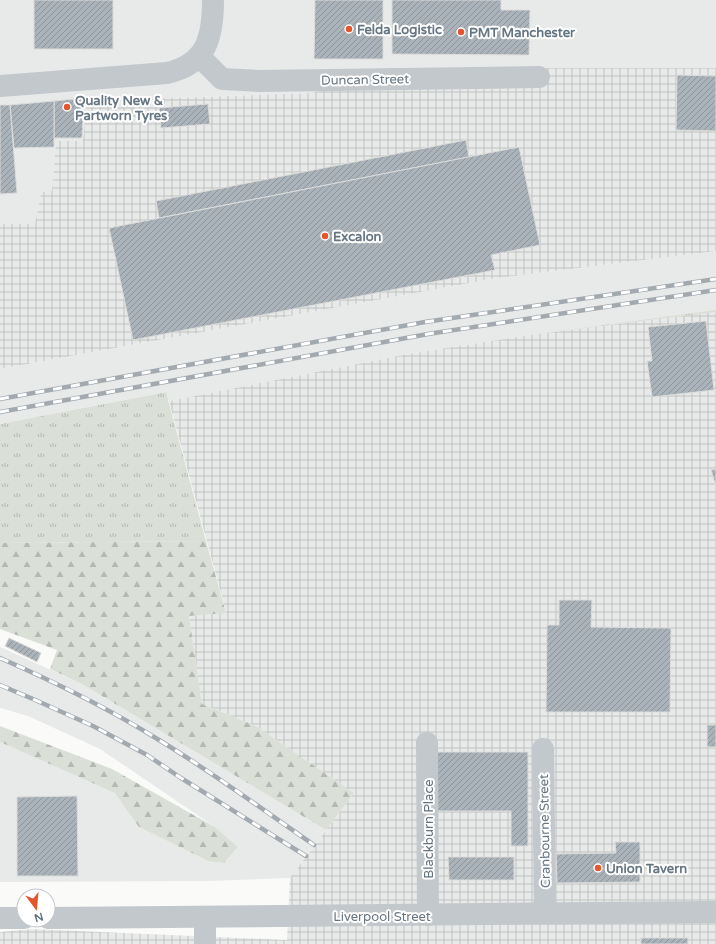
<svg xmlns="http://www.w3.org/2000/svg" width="716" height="944" font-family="'Varela Round',sans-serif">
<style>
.built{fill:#e8e9e9}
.industrial{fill:url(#industrial-grid)}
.grass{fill:url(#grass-tufts)}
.forest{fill:url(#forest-firs)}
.building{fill:url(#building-hatch);stroke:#dcdcda}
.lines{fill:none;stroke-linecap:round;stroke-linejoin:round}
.minor{stroke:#c3c8cc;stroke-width:22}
.rail-casing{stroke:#a2aab0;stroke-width:4.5}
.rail{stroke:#fff;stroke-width:3;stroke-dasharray:9;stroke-linecap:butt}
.poi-dot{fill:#e4572e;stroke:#fff;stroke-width:1.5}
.labels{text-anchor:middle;stroke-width:4;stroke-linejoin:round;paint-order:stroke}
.poi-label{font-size:13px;font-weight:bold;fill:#657683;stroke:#fff;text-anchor:start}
.street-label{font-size:13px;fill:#657683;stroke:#fff}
</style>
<defs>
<pattern id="industrial-grid" width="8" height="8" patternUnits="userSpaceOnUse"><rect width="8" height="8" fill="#e8e9e9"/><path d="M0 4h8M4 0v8" fill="none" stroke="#c0c1c2"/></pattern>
<pattern id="grass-tufts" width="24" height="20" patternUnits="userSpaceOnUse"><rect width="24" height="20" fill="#dadfd7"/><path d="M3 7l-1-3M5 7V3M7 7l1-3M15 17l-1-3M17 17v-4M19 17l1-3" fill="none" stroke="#b4b9b4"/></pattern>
<pattern id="forest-firs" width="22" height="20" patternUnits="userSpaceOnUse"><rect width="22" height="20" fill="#dadfd7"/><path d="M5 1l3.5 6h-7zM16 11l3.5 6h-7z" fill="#b4b9b4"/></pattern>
<pattern id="building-hatch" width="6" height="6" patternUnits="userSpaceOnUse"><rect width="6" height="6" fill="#aab3b9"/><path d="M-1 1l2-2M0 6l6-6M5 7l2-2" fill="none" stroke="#8e969c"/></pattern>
</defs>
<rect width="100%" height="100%" fill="#fafaf8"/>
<g class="built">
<path d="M0,0h716v68h-328l-76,25 -225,8 -4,40 -27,1 -4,50h-11l-6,32h-35z"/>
<path d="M716,251v61l-187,23 -121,19 -239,47 -4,-9 -165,32v-55l497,-91z"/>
<path d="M0,647l82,37 244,146 -36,48 -82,3 -208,1v-140l116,51 23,34 69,34 16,2 14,-16 -23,-20 -115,-78 -72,-33 -28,-8z"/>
</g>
<g class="industrial">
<path d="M388,68h328v183l-219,27 -497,91v-145h35l6,-32 11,-1 4,-50h27l4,-40 225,-8z"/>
<path d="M716,312v632h-716v-12l32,-3 255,11 3,-62 64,-85 -98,-67 -54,-22 -13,-88 37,-4 -57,-211 239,-47 121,-19z"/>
</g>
<g class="grass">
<path d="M716,310v2l-187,23z"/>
<path d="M166,392l40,149 -206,2v-119z"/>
</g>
<g class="forest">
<path d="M206,541l20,72 -37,3 13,88 54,22 98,67 -28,37 -244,-146 -32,-15 7,-19 -57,-21v-86z"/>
<path d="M0,726l112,43 103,58 23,20 -14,16 -16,-2 -69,-34 -24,-34 -115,-51z"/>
</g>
<g class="building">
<rect x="34" y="0" width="79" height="49"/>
<path d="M315,0h68v59h-69z"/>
<path d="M392,0h109v10h29l-1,45 -137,-1z"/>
<path d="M677,75l39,1v55l-40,-1z"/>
<path d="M84,98l-2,40h-28v-37z"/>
<path d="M54,101v46l-40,1 -4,-43z"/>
<path d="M208,104l2,20 -49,4 -2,-20z"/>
<path d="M0,105h10l7,88 -17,1z"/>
<path d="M466,140l3,17 -310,61 -3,-17z"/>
<path d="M519,147l21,98 -49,10 4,15 -362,70 -24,-112z"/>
<path d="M706,321l8,69 -62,7 -5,-36h5l-4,-34z"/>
<path d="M716,469v17l-5,-16z"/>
<path d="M559,600h33l-1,27 80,1 -1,84h-124l1,-87h12z"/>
<path d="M9,638l32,15 -4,9 -32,-16z"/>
<rect x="707" y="725" width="9" height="22"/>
<path d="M437,752h91v94h-17v-35h-74z"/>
<path d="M77,796l1,80h-61v-79z"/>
<path d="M615,842h25v40l-83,1 -1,-29 60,-1z"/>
<path d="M448,857h66v23h-65z"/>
<rect x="641" y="938" width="47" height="6"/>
</g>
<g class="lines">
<g class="minor">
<path d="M200,57l22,22 37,2 280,-4"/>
<path d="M0,86l167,-13c40,-9 46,-36 46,-73"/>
<path d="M427,743l1,172"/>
<path d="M543,749l2,164"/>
<path d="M0,918h24"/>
<path d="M48,918l668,-6"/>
<path d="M205,944v-27"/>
</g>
<defs>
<g id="rail">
<path d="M0,399l425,-77 291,-43"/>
<path d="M0,412l428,-78 288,-44"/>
<path d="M0,658c55,24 108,50 159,82 53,32 104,70 155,105"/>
<path d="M0,685l33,14 60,27 54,29 34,23 125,78"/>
</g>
</defs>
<use href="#rail" class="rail-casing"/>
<use href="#rail" class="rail"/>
</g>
<g class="poi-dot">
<circle cx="349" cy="29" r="4"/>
<circle cx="461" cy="32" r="4"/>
<circle cx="67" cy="107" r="4"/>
<circle cx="325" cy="236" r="4"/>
<circle cx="598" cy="868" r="4"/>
</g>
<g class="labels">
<g class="poi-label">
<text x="357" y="34">Felda Logistic</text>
<text x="469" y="37">PMT Manchester</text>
<text x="75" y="105">Quality New &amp;<tspan x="75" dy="15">Partworn Tyres</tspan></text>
<text x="333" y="241">Excalon</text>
<text x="606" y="873">Union Tavern</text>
</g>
<g class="street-label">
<text transform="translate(365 79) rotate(-1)" y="5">Duncan Street</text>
<text transform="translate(428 829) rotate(-90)" y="5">Blackburn Place</text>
<text transform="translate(544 831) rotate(-91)" y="5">Cranbourne Street</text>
<text x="382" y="921">Liverpool Street</text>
</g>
</g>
<g transform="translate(36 908) rotate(164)"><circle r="19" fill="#ffffff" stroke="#c1c8cd"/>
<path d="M0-3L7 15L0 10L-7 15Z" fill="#e4572e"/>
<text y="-6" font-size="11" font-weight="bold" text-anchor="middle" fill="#657683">N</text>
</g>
</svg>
